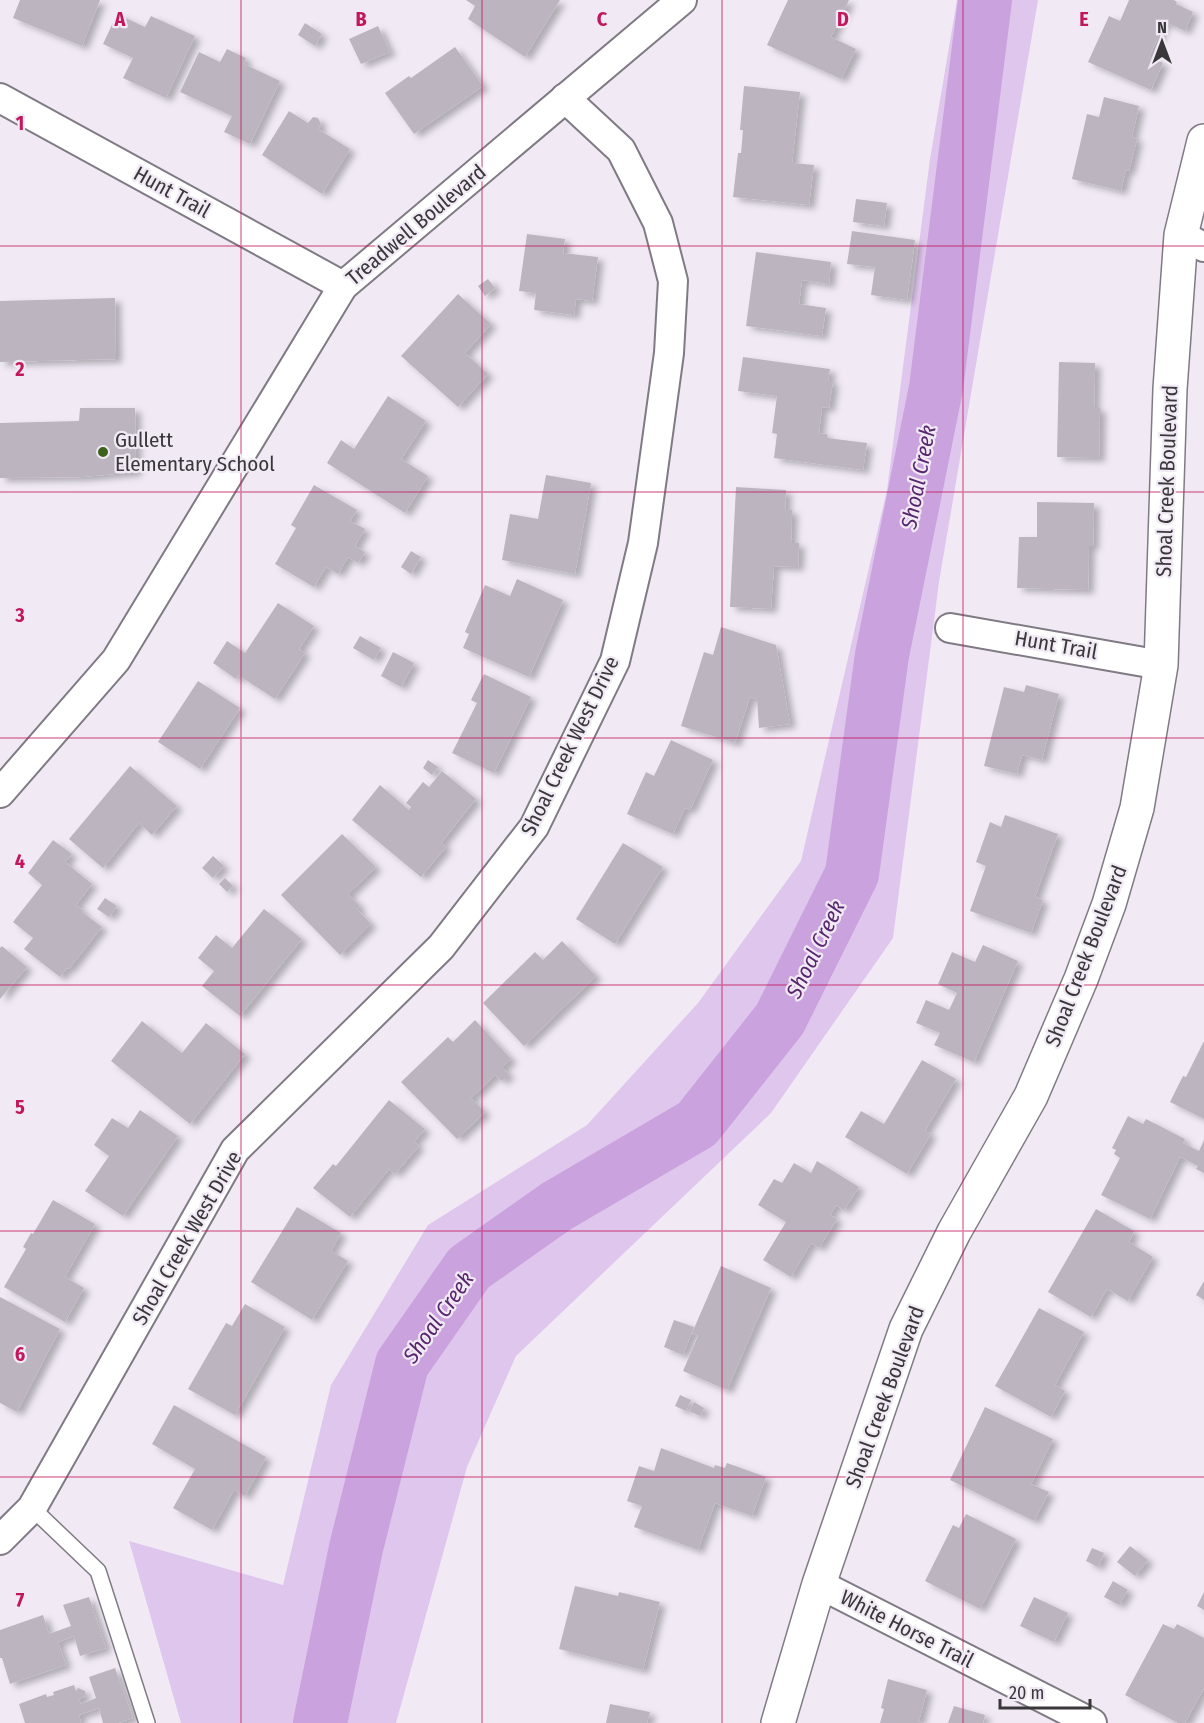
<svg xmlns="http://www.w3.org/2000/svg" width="1204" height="1723" font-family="'Fira Sans Condensed',sans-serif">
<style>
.green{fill:#dfc6ed}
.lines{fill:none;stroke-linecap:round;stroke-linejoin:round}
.river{stroke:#c9a2de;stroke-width:54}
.building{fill:#bcb5c0;filter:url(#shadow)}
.service-casing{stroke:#807a84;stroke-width:18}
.minor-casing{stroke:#807a84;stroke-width:32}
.tertiary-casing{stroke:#807a84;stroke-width:36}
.service{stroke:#fff;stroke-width:15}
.minor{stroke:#fff;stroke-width:28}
.tertiary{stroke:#fff;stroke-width:33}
.grid{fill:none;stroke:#c2185b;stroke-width:1.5;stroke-opacity:0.55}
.poi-dot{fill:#3c621c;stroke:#f1eaf5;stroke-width:2}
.labels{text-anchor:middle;stroke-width:4.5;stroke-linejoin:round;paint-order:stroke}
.street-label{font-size:21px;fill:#3a373b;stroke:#f1eaf5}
.poi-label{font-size:21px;fill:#3a373b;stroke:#f1eaf5;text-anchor:start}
.water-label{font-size:22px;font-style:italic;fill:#57266e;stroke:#f1eaf5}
.grid-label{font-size:20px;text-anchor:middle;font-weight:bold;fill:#c2185b;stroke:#f1eaf5;stroke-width:4.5;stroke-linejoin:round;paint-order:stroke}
</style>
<defs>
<filter id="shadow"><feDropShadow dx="6" dy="4" stdDeviation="3" flood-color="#0004"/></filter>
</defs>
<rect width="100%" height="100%" fill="#f1eaf5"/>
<path class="green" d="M957,0h81l-99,582 -46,356 -122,175 -255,243 -49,111 -71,256h-215l-52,-182 154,44 48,-200 97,-160 159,-100 111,-122 103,-142 86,-371 43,-331z"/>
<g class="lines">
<path class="river" d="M320,1723l36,-175 46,-184 67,-96 88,-62 140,-82 83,-105 72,-145 30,-219 54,-267 49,-388"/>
</g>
<g class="building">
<path d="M20,0h80l-18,46 -69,-28z"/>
<path d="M466,0h94l-35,57 -57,-38 7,-13z"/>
<path d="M788,0h61l-18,37 25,12 -15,30 -74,-34z"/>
<path d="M1129,0h45l3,2 -1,2 17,8 -8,19 -20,-9 -16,35 14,6 -12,27 -63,-28 21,-46 11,5z"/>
<path d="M117,14l28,13 6,-11 44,20 -29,62 -43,-20 10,-20 -30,-14z"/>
<path d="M305,23l17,11 -7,12 -17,-11z"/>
<path d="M378,26l12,26 -29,12 -12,-25z"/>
<path d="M455,47l28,39 -69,48 -29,-41 24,-17 2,2z"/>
<path d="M227,49l19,9 -2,6 36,17 -30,63 -26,-12 8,-16 -52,-24 19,-40 21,10z"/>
<path d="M744,86l56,6 -8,71 22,2 -5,40 -76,-8 5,-44h3l2,-23h-3z"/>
<path d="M1104,97l35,9 -7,31 5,2 -8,32 -3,-1 -5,21 -49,-12 15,-65 12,3z"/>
<path d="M289,111l19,12 5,-6 5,1 3,6 -3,5 32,20 -28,45 -60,-39z"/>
<path d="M856,199l31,4 -3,23 -31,-4z"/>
<path d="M852,231l63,9 -8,60 -36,-5 4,-28 -28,-3z"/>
<path d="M527,234l38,5 -2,14 35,4 -6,44 -16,-2 -2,16 -40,-5 2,-17 -17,-2z"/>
<path d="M756,252l75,10 -2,22 -27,-4 -3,24 27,4 -4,28 -76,-10z"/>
<path d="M488,279l7,9 -10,8 -7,-10z"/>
<path d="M458,294l33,30 -26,29 23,21 -30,33 -57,-51z"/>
<path d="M115,298l1,61 -116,3v-61z"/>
<path d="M743,357l87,12 -2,12h5l-4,27 -7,-1 -3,26 8,1v4l40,5 -4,27 -89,-12 3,-24 -5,-1 5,-37 -39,-5z"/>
<path d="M1059,362l36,1 -1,45h6l-1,50 -42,-1z"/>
<path d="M388,396l38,25 -25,38 27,17 -23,37 -78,-50 14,-23 13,9z"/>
<path d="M80,408h55l1,64 -54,5 -82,1v-55l79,-2z"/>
<path d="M546,475l45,8 -16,91 -73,-14 8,-46 28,5z"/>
<path d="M314,485l43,25 -7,11 15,8 -10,17 10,6 -7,11 -10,-6 -10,17 -12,-7 -12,20 -39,-23 21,-36 -5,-3z"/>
<path d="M736,487l50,3 -1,20h7l-1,33h8l-1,24 -24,-1 -3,43 -41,-2z"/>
<path d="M1037,502l57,1 -1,43h-4l-1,44 -71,-2 2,-51h18z"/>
<path d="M411,551l10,6 -10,17 -10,-7z"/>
<path d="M517,579l46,21 -34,77 -66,-29 6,-14 -4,-2 20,-47 25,11z"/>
<path d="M278,603l36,23 -15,23 6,4 -30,46 -37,-24 -2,4 -23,-16 14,-22 18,12z"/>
<path d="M721,627l55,18 14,79 -31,4 -2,-29 -7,-2 -15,46 -54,-17 23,-74 9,3z"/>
<path d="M360,636l21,12 -7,12 -21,-12z"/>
<path d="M393,652l21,11 -13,24 -20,-11z"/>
<path d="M484,674l47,23 -37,76 -42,-20 25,-50 -6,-3z"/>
<path d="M198,681l42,27 -40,61 -42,-27z"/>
<path d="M1026,685l33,9 -17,66 -20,-5 -5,19 -33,-8 20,-79 20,5z"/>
<path d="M671,740l42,20 -23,50 -5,-2 -12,26 -46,-20 19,-42 8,4z"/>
<path d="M428,760l10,7 -6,8 -9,-7z"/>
<path d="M130,766l47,40 -25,29 -13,-12 -36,45 -34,-29z"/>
<path d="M442,771l34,28 -35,44 5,4 -25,30 -69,-57 28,-35 29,25 2,-3 -5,-4 17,-21 6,5z"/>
<path d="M1005,815l53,19 -23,63 8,3 -12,33 -61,-22 16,-45 -10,-4 14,-40 11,5z"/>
<path d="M342,834l34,33 -28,27 12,12 -3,3 14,15 -31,31 -59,-60z"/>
<path d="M53,840l19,14 -7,8 27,22 -16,21 8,6 -2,1 20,15 -33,42 -2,-1 -7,9 -36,-28 9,-11 -20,-16 29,-37 -14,-12z"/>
<path d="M623,843l40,24 -48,77 -39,-25z"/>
<path d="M213,856l11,10 -11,12 -11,-10z"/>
<path d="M225,878l8,8 -6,6 -8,-8z"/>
<path d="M105,898l12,8 -8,11 -12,-8z"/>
<path d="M264,909l38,30 -62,77 -38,-30 12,-15 -16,-13 18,-23 16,13z"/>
<path d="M562,941l34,35 -72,70 -41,-43 52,-51 8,8z"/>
<path d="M983,945l35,16 -44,101 -40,-17 6,-12 -24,-10 10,-23 23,10 8,-17 -19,-9 14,-32 23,10z"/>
<path d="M2,946l25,21 -27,32v-51z"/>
<path d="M475,1020l36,39 -9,9 7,6 -7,7 -7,-6 -24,23 14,14 -28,27 -56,-57 47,-45 5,5z"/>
<path d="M142,1021l40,32 24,-30 39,31 -55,70 -79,-63z"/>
<path d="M1204,1041v78l-34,-17 13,-26 3,1z"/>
<path d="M922,1060l34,19 -31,52 6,3 -24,40 -62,-37 16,-26 23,13z"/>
<path d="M389,1100l36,29 -11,13 5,4 -24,28 -6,-5 -39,48 -37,-29 20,-24 3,2z"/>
<path d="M140,1110l38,26 -55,80 -38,-25 24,-35 -15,-11 18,-27 16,10z"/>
<path d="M1128,1116l15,8 3,-5 39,20 -2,4 16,8 5,-11v33l-8,-4 2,-3 -18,-9 -30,62 -49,-24 19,-37 -6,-4 2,-4 -4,-2z"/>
<path d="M817,1161l42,26 -15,23 -8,-5 -6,10 7,4 -18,29 -8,-5 -20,34 -28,-17 23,-38 -28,-17 16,-26 8,4 12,-20 17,10z"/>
<path d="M53,1200l42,24 -30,53 19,11 -19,34 -61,-35 22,-38 -3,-2 8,-14 2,1z"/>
<path d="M297,1207l44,26 -10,18 17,10 -36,59 -61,-38z"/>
<path d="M1096,1209l38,22 -5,11 24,15 -25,44 -21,-12 -16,28 -43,-25z"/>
<path d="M721,1266l50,22 -44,102 -44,-19 15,-35 -6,-3z"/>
<path d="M1204,1281v19l-8,-5z"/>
<path d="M0,1297l60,32 -43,83 -17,-9z"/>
<path d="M245,1304l40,23 -50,88 -47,-26 38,-66 6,3z"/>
<path d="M1039,1308l45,24 -29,53 10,6 -14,26 -56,-31z"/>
<path d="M674,1320l20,7 -11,28 -19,-8z"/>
<path d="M680,1395l11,5 -5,11 -11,-5z"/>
<path d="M694,1402l10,6 -4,8 -11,-5z"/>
<path d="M174,1405l92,52 -21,39 -11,-6 -22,40 -39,-22 22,-39 -43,-25z"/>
<path d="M985,1407l68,32 -22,45 18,8 -15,29 -84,-41z"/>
<path d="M661,1448l53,20 1,-3 10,3 2,-5 39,14 -14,39 -37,-13 -17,47 -64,-23 8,-21 -15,-5 12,-35 15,5z"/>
<path d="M966,1514l50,25 -36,70 -55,-28 28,-56 6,3z"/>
<path d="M1130,1546l18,14 -13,16 -18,-14z"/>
<path d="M1092,1548l12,5 -6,14 -12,-6z"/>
<path d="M1113,1581l15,9 -9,15 -15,-8z"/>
<path d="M575,1586l43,10 1,-4 41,10 -17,68 -84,-21z"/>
<path d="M1204,1592v18l-7,-4z"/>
<path d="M89,1597l17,51 -26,8 -6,-20 -16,6 8,23 -56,19 -8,-26h-2v-28l43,-15 6,19 22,-8 -8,-21z"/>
<path d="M1034,1597l34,16 -14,29 -34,-16z"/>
<path d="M1163,1624l11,5 3,-5 27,14v50l-19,35h-7l-53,-28z"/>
<path d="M115,1668l18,50 -15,5h-15l-4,-15 -20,7 2,8h-56l-6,-19 27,-10 1,3 7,-2 -1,-3 21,-7 2,6 2,-3 7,3v5l-6,3 2,5 15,-6 -7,-21z"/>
<path d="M888,1679l39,11 -8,31 6,2h-45l4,-14 -3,-1z"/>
<path d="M610,1704l40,8 -3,11h-41z"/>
<path d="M954,1706l31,9 -2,8h-35z"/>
</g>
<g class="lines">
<defs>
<path id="service" d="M32,1508l66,63 49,152"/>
<g id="minor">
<path d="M0,98l343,188"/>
<path d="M1181,235l23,12"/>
<path d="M950,628l211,37"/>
<path d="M0,793l116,-133 227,-374 339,-286"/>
<path d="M0,1540l32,-32 203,-358 206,-203 93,-120 81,-166 28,-118 26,-190 4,-72 -15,-58 -37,-73 -56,-52"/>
<path d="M819,1584l273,139"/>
</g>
<path id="tertiary" d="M778,1723l41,-139 87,-255 48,-97 77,-136 50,-117 28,-75 28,-96 24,-143 9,-276 11,-154 23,-94"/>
</defs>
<use href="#service" class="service-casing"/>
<use href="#minor" class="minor-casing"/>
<use href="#tertiary" class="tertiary-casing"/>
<use href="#service" class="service"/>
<use href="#minor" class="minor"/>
<use href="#tertiary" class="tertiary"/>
</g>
<path class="grid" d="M241,0v1723M482,0v1723M722,0v1723M963,0v1723M0,246h1204M0,492h1204M0,738h1204M0,985h1204M0,1231h1204M0,1477h1204"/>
<circle class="poi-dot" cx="103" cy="452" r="6"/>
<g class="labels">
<g class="street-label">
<text transform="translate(172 192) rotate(29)" y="7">Hunt Trail</text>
<text transform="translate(416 225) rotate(-40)" y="7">Treadwell Boulevard</text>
<text transform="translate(1167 481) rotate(-88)" y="7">Shoal Creek Boulevard</text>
<text transform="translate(1056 645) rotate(10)" y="7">Hunt Trail</text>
<text transform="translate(570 746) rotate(-64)" y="7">Shoal Creek West Drive</text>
<text transform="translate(1086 956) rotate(-69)" y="7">Shoal Creek Boulevard</text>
<text transform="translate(187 1238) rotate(-60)" y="7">Shoal Creek West Drive</text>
<text transform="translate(885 1397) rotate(-70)" y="7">Shoal Creek Boulevard</text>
<text transform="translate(907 1629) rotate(27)" y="7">White Horse Trail</text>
</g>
<g class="poi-label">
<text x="115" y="447">Gullett<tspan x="115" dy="24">Elementary School</tspan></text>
</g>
<g class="water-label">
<text transform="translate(918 477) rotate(-79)" y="8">Shoal Creek</text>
<text transform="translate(815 949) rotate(-64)" y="8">Shoal Creek</text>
<text transform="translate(438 1317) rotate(-55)" y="8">Shoal Creek</text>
</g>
</g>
<g class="grid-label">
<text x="120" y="26">A</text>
<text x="361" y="26">B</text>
<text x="602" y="26">C</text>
<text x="843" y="26">D</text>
<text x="1084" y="26">E</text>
<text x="20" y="130">1</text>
<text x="20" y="376">2</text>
<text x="20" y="622">3</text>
<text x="20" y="868">4</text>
<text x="20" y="1114">5</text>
<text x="20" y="1361">6</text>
<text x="20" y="1607">7</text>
</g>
<g transform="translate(1162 42)" stroke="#f1eaf5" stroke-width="4.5" paint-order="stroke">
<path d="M0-4.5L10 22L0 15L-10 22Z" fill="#3a373b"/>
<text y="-9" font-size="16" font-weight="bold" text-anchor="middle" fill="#3a373b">N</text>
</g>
<path d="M1000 1699v9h90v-9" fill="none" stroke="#3a373b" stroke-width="3"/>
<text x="1009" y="1699" font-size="18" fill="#3a373b" stroke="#f1eaf5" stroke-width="4.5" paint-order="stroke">20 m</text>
</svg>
